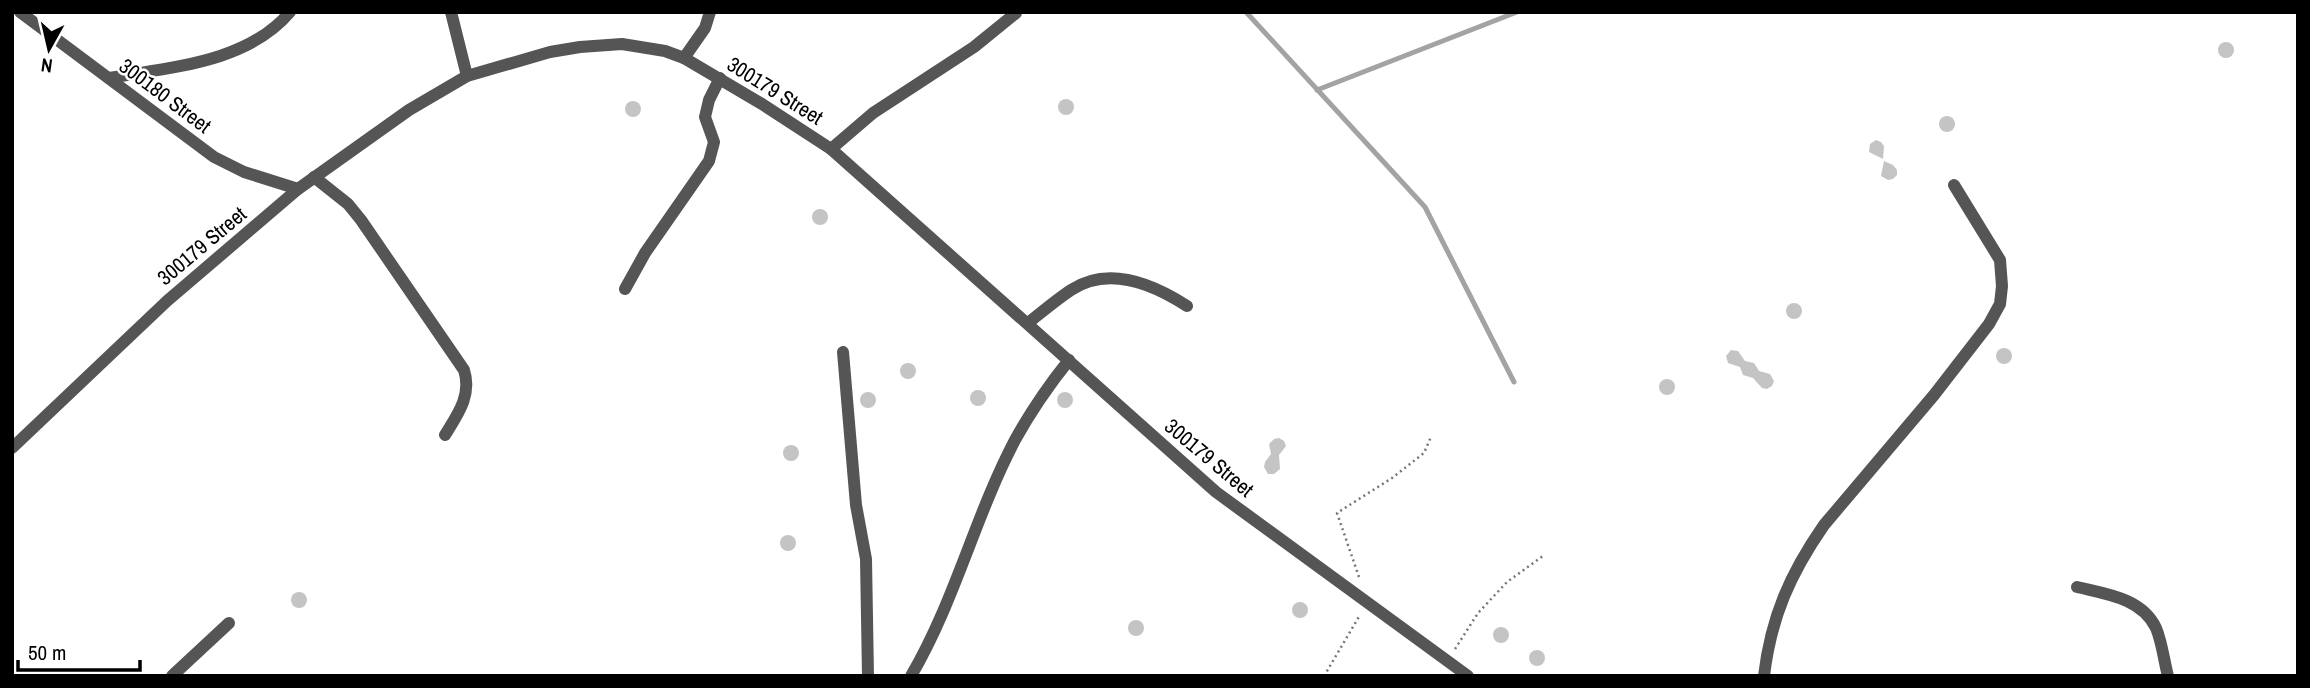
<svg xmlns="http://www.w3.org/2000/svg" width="2310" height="688" font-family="'Archivo Narrow',sans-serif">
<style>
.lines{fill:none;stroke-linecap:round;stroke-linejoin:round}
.stream{stroke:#a3a3a3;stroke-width:5}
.building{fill:#c4c4c4}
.path{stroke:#777;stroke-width:2.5;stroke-dasharray:2 3.5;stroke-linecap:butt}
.minor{stroke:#555;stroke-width:12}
.labels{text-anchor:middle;stroke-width:5;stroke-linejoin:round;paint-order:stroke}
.street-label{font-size:21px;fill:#000;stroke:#fff}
</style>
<rect width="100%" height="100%" fill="#fff"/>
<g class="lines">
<g class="stream">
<path d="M1246,12l179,195 89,175"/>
<path d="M1317,90l200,-78"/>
</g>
</g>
<g class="building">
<circle cx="2226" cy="50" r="8"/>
<circle cx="1066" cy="107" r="8"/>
<circle cx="633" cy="109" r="8"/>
<circle cx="1947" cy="124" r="8"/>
<path d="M1876,140l5,2 3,4 -1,13 -14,-7 1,-8z"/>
<path d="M1884,161l9,4 4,5v5l-4,4 -5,1 -7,-4z"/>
<circle cx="820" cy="217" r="8"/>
<circle cx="1794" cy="311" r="8"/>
<circle cx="2004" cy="356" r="8"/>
<path d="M1731,350l7,1 7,10 9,2 5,8 11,3 4,7 -2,5 -5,3 -5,-1 -9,-10 -10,-3 -3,-8 -12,-4 -2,-7z"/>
<circle cx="908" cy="371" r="8"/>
<circle cx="1667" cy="387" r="8"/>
<circle cx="978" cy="398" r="8"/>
<circle cx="1065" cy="400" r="8"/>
<circle cx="868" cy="400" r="8"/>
<path d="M1279,438l5,3 2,5 -7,9 1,14 -6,5h-6l-4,-7 1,-5 6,-8 -2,-10 5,-5z"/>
<circle cx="791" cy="453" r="8"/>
<circle cx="788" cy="543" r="8"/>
<circle cx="299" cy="600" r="8"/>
<circle cx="1300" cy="610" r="8"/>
<circle cx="1136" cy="628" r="8"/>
<circle cx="1501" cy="635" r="8"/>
<circle cx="1537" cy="658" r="8"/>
</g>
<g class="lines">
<g class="path">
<path d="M1359,577l-22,-64 55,-35 32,-25 7,-16"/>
<path d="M1455,649l23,-36 29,-31 36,-26"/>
<path d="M1324,676l36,-61"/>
</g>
<g class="minor">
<path d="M20,12l194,145 30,15 54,17"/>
<path d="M451,12l16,64"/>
<path d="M684,58l21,-30 5,-16"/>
<path d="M109,78c62,-11 138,-15 181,-66"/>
<path d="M831,149l42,-36 101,-66 42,-34"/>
<path d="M314,177l34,27 13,16 103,150c8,25 -6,44 -19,65"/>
<path d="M625,289l20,-36 64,-92 5,-19 -9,-25 4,-17 11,-22"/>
<path d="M1028,323c14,-11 28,-23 43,-33 38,-25 82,-6 116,16"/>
<path d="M843,352l13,153 10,54 2,117"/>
<path d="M12,448l155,-147 131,-112 111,-79 58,-34 83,-24 30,-5 42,-3 43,7 19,7 78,46 69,45 385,343 252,184"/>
<path d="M2077,587c29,7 65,11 79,41 6,14 8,33 12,48"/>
<path d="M172,676l57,-53"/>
<path d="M911,676c44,-75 64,-160 104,-236 16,-29 34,-55 54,-80"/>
<path d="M1764,676c7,-59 26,-102 60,-151l110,-130 55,-71 11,-20 2,-18 -2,-26 -46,-75"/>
</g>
</g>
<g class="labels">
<g class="street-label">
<text transform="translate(775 91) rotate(32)" y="7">300179 Street</text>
<text transform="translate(165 96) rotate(37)" y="7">300180 Street</text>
<text transform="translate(202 246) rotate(-40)" y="7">300179 Street</text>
<text transform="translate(1209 458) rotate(40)" y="7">300179 Street</text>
</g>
</g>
<rect width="2310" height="688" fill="none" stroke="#000000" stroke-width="28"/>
<g transform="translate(49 49) rotate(188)" stroke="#ffffff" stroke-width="5" paint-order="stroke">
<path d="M0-5L12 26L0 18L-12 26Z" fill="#000000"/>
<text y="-10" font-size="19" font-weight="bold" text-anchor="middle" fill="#000000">N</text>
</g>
<path d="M18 660v10h122v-10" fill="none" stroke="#000000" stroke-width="3.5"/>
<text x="28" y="660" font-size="21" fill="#000000" stroke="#ffffff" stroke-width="5" paint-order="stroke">50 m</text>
</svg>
